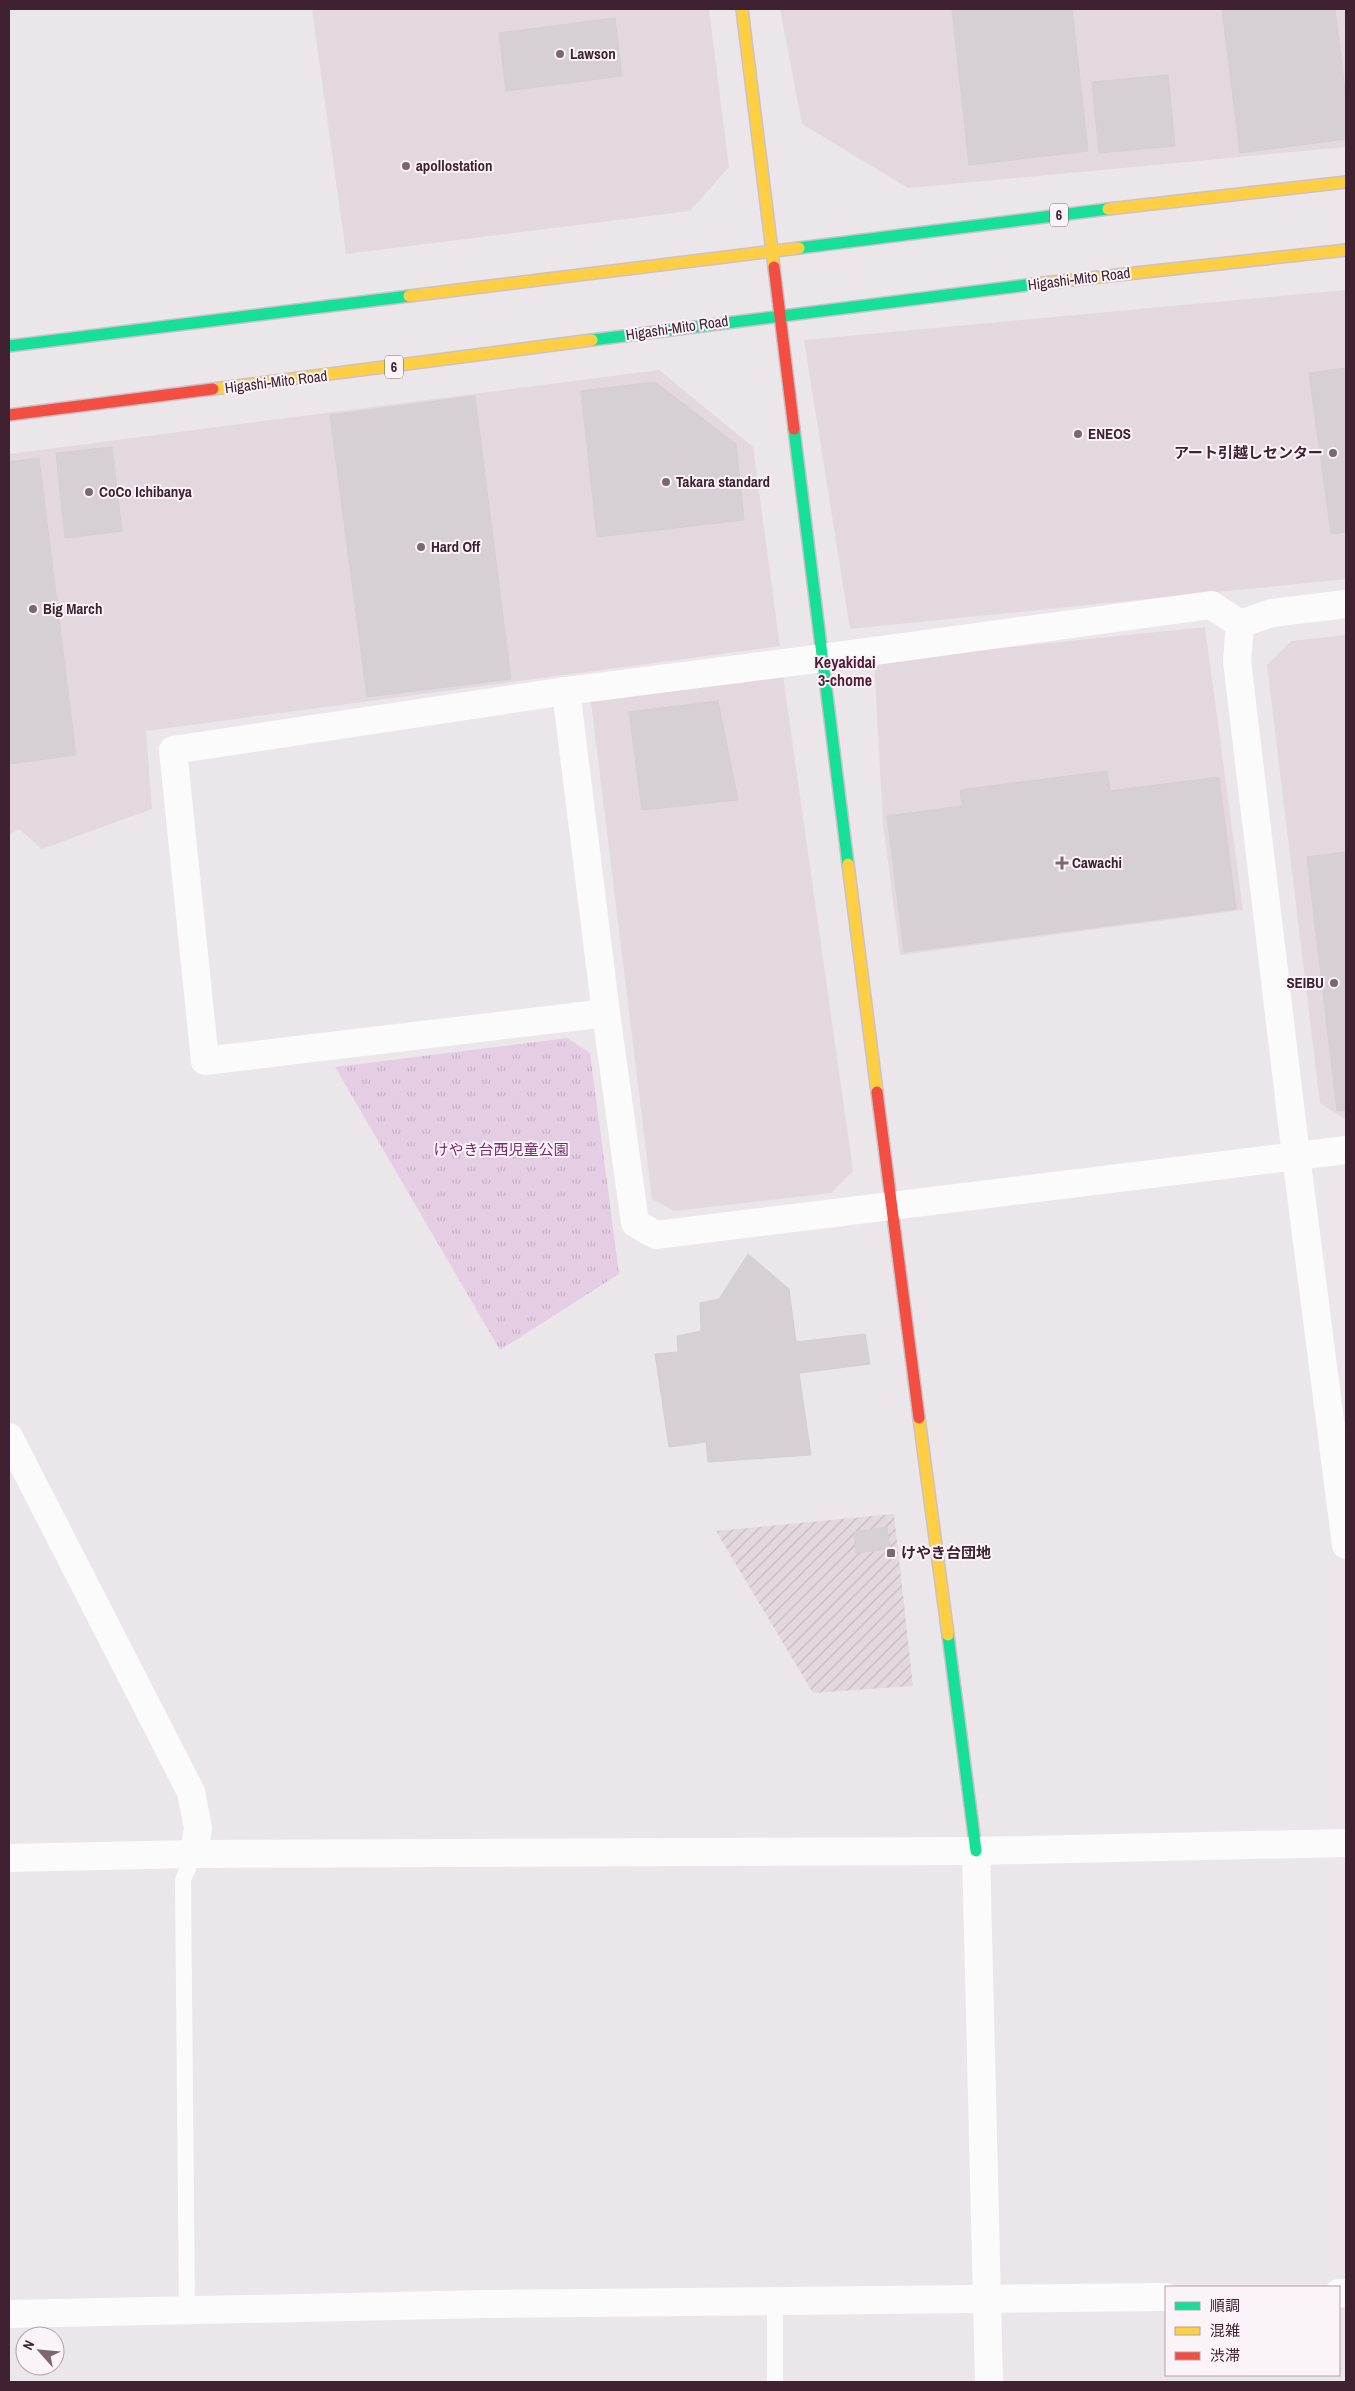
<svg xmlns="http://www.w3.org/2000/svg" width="1355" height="2391" font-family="'Archivo Narrow','Noto Sans JP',sans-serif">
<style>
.built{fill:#e3d8de}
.industrial{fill:url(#industrial-furrows)}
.park{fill:url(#park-tufts)}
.building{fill:#d6cfd4;stroke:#d4ced2}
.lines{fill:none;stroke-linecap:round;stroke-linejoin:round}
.fast-casing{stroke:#cbc1c7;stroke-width:14}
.slow-casing{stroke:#cbc1c7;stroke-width:14}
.jam-casing{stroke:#cbc1c7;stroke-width:14}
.lane{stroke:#fcfbfc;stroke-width:16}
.street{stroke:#fcfbfc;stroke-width:28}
.fast{stroke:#16e098;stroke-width:11}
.slow{stroke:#ffcf43;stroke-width:11}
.jam{stroke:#f24e42;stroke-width:11}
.poi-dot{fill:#7c6671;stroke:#faf4f8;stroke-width:2}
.labels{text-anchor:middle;stroke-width:4;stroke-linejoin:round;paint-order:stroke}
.shield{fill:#faf4f8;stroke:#78606d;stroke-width:1}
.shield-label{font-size:14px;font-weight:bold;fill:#402131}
.poi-label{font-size:15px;font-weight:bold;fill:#402131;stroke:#faf4f8;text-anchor:start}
.street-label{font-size:15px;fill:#402131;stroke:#faf4f8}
.park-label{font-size:15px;fill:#7a2870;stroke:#faf4f8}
.neighbourhood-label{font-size:16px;font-weight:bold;fill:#541b38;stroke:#faf4f8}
</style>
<defs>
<pattern id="industrial-furrows" width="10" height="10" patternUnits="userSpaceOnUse" patternTransform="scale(1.25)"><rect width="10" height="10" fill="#e3d8de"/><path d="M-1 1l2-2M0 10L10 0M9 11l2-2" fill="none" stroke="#c4b9bf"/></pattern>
<pattern id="park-tufts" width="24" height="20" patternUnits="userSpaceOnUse" patternTransform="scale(1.25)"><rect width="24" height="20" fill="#e5cee4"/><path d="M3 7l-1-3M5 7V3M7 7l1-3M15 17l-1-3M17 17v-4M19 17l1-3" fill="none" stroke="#c6b1c4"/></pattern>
</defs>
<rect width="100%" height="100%" fill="#ebe6e9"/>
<g class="built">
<path d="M312,9h397l20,158 -39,44 -344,43z"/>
<path d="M780,9h566v138l-438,41 -106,-64z"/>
<path d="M1346,290v289l-496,50 -46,-289z"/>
<path d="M659,370l94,77 27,199 -634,85 6,78 -110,40 -23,-20 -10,6v-381z"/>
<path d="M1205,627l38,283 -343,45 -17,-132 -9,-162z"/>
<path d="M1346,635v485l-26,-17 -53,-438 24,-24z"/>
<path d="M783,676l70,495 -22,22 -157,18 -22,-12 -61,-497z"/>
</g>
<path class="industrial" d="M894,1514l19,172 -100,7 -97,-162z"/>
<path class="park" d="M567,1038l23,15 29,221 -119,76 -165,-283z"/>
<g class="building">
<path d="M952,9h120l16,142 -119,14z"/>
<path d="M1222,9h113l11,89v41l-106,14z"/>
<path d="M615,18l7,58 -116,15 -7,-58z"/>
<path d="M1168,75l7,71 -76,7 -7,-71z"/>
<path d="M1346,368v164l-15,2 -22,-161z"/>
<path d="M655,382l81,62 8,76 -147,17 -16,-146z"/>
<path d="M475,396l36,283 -144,18 -37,-282z"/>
<path d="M112,447l10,84 -57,7 -9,-85z"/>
<path d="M39,458l37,297 -67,9v-302z"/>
<path d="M718,701l20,99 -96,10 -13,-98z"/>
<path d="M1107,771l3,20 109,-14 17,132 -332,43 -17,-136 75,-10 -2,-16z"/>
<path d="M1346,852v258l-9,1 -30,-254z"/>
<path d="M748,1254l41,35 7,53 69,-8 5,30 -71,9 12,82 -103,7 -2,-20 -37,5 -14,-93 23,-2 -1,-16 24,-5 -1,-28 19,-4z"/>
<path d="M887,1527l3,22 -34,4 -2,-21z"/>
</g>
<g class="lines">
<defs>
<g id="fast">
<path d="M799,248l309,-39"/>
<path d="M592,340l443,-56"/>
<path d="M9,346l400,-50"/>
<path d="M794,429l54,435"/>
<path d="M948,1635l28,216"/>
</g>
<g id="slow">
<path d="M742,9l32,258"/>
<path d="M1108,209l238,-27"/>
<path d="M1035,284l311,-34"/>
<path d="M409,296l390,-48"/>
<path d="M213,389l379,-49"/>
<path d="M848,864l29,228"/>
<path d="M919,1418l29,217"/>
</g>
<g id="jam">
<path d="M774,267l20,162"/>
<path d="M9,415l204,-26"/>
<path d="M877,1092l42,326"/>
</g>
</defs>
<use href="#fast" class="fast-casing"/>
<use href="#slow" class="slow-casing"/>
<use href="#jam" class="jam-casing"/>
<g class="lane">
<path d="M187,2311l-4,-431 11,-26"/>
<path d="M775,2382v-80"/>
</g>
<g class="street">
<path d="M1346,604l-74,9 -32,11 -3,37 59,495 50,389"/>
<path d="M566,691l40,322 29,210 21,12 690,-85"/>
<path d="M606,1013l-401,48 -32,-311 393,-59 257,-33 388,-53 29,19"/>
<path d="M9,1437l182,355 7,36 -4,26"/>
<path d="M976,1851l13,531"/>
<path d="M9,1858l185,-4 782,-3 370,-8"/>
<path d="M1339,2293h7"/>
<path d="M9,2314l479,-10 678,-7"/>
</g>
<use href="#fast" class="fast"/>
<use href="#slow" class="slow"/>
<use href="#jam" class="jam"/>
</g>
<g class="poi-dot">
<circle cx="560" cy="54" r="5"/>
<circle cx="406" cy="166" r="5"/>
<circle cx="1078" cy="434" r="5"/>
<circle cx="1333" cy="453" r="5"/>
<circle cx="666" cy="482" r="5"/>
<circle cx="89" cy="492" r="5"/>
<circle cx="421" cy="547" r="5"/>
<circle cx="33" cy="609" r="5"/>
<path d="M1059.5 855.5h5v5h5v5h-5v5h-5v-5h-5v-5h5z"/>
<circle cx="1334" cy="983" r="5"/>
<rect x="886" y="1548" width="10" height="10" rx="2.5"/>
</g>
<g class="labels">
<g class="shield">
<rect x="1050" y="203.5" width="18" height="23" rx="4"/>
<rect x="385" y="355.5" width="18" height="23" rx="4"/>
</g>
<g class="shield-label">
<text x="1059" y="220">6</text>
<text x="394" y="372">6</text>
</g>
<g class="poi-label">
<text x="570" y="59">Lawson</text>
<text x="416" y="171">apollostation</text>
<text x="1088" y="439">ENEOS</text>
<text x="1323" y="458" text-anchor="end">アート引越しセンター</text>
<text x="676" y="487">Takara standard</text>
<text x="99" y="497">CoCo Ichibanya</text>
<text x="431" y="552">Hard Off</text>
<text x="43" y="614">Big March</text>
<text x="1072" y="868">Cawachi</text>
<text x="1324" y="988" text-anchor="end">SEIBU</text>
<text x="901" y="1558">けやき台団地</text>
</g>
<g class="street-label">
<text transform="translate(1079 279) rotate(-7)" y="5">Higashi-Mito Road</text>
<text transform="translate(677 328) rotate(-8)" y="5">Higashi-Mito Road</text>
<text transform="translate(276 382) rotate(-7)" y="5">Higashi-Mito Road</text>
</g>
<g class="park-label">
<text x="501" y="1155">けやき台西児童公園</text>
</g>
<g class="neighbourhood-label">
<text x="845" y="668">Keyakidai<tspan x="845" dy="18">3-chome</tspan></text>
</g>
</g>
<rect width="1355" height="2391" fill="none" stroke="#402131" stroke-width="20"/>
<rect x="1165" y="2286" width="175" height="90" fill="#faf4f8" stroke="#b0a0a8"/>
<rect x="1175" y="2302" width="25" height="8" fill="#16e098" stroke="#b0a0a8"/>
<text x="1210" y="2311" font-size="15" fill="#402131">順調</text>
<rect x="1175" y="2327" width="25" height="8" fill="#ffcf43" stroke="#b0a0a8"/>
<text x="1210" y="2336" font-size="15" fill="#402131">混雑</text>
<rect x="1175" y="2352" width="25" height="8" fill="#f24e42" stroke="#b0a0a8"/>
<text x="1210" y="2361" font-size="15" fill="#402131">渋滞</text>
<g transform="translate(40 2351) rotate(297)"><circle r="24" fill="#faf4f8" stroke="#b0a0a8"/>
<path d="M0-4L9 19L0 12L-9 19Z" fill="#7c6671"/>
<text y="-8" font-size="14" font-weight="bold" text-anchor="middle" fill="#402131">N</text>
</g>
</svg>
